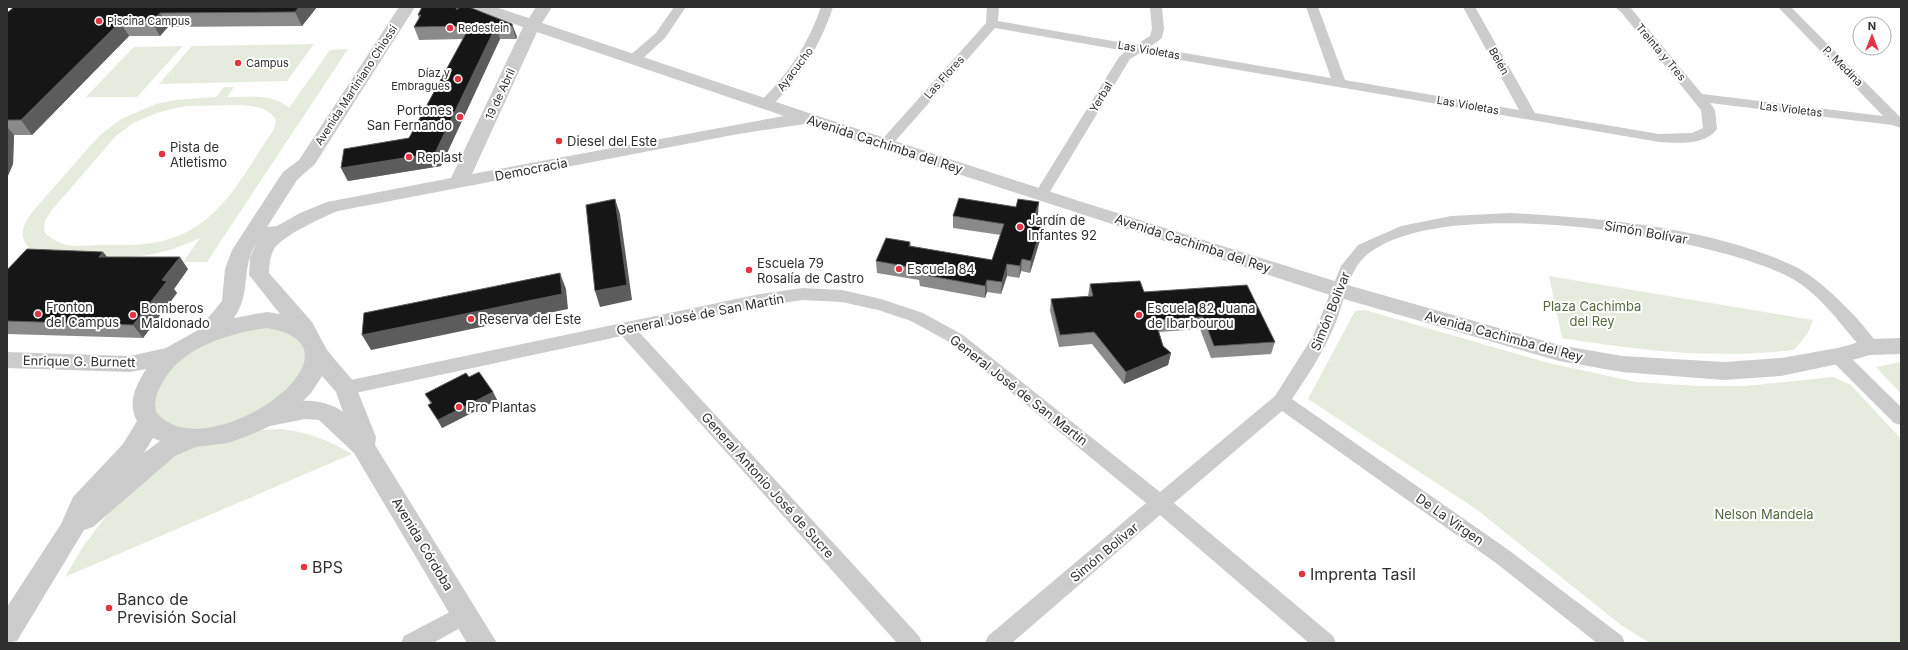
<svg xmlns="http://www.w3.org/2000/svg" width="1908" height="650" font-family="Inter,sans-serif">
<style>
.green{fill:#e5ecdd;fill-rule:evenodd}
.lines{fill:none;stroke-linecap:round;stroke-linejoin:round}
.minor{fill:#ccc;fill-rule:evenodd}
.tertiary{fill:#ccc;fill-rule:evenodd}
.wall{fill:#8a8a8a}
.shaded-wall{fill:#5c5c5c}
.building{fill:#161616;stroke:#5c5c5c}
.poi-dot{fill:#e13544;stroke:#fff;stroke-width:1.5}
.labels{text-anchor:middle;stroke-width:4;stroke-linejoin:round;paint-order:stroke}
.far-poi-label{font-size:11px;fill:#2f2f2f;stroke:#fff;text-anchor:start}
.far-street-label{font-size:11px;fill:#2f2f2f;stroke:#fff}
.poi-label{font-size:13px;fill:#2f2f2f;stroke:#fff;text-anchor:start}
.street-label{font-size:13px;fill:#2f2f2f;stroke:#fff}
.park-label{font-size:13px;fill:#52693d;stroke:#fff}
.near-poi-label{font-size:16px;fill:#2f2f2f;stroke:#fff;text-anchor:start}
</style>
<rect width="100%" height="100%" fill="#fff"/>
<g class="green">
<path d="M314,44l-27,37 -128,3 33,-38z"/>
<path d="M183,46l-46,51h-51l48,-50z"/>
<path d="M348,49l-141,213h-24l17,-24c-15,7 -31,13 -47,16 -21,5 -116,10 -127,-10 -8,-12 0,-23 7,-33l66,-75 22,-17 35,-15 18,-4 42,-3 8,-10h10l-7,10c21,0 45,-4 62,11l41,-58zM240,105c14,1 28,2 36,15l-2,9c-32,47 -55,101 -116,113 -19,4 -39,3 -58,3 -21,1 -42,4 -56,-14l1,-10 6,-10 65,-75 17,-13 24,-10 15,-4 15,-3z"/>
<path d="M1549,276l264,44 -5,13 -14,17c-80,9 -153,1 -232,-12z"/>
<path d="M1365,310l184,53 87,19 60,4h49l88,-9 18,8 50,54v204h-251l-29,-18 -145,-116 -168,-110 47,-88z"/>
<path d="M281,321l36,33 -56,65 -86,17 -31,-39 45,-53z"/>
<path d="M1901,362v32l-25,-27z"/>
<path d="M280,429c28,3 48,11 72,25l-287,123 19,-32 23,-30 30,-30 41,-35 77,-20z"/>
</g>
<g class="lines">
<g class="minor">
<path d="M674,7h12l-21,31 -26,24h-10l-1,-3 1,-3 27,-23z"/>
<path d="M821,7h12c-13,40 -34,71 -63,101h-10l-2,-3 2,-3c28,-28 48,-57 61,-95z"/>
<path d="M987,7h12l-1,14 138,24 14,-9 2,-7 -2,-22h12l2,22 -2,9 -12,9 181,31 -25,-71h12l27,73 174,30 -56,-103h12l60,106 124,21 33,-1 11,-5 -2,-18 -80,-98 -6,-5h15l72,87 181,22 -105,-109h13l110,111v10l-9,-3 -182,-22 5,7 2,19c-12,17 -40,14 -58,13l-519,-89 -10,6 -82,136 -2,3h-10l-2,-3 85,-138 7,-6 -131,-23 -105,119h-10l-2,-3 108,-121z"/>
<path d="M1510,213c91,5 200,14 284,53 25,11 71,57 85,81l-3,4 -6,2 -6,-2c-24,-27 -47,-62 -81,-77 -86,-40 -336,-80 -414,-21 -23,18 -24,51 -36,76 -11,25 -26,48 -41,70l218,152 112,85 3,7h-28l-101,-80 -214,-152 -108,92 159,133 3,7h-27l-149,-128 -148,128h-27l3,-7 158,-133 -195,-160 -40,-22 -33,-11 -36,-8 -39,-2 -43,6 -121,26 280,304 3,7h-25l-275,-307 -276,59 -6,-2 -3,-5 3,-5 6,-2 414,-87 43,-6 39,2 39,9 42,14 40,22 197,157 115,-96 38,-60 28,-70 17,-21 43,-19 50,-10z"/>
<path d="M1838,350l6,1 57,56v18l-7,-2 -62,-62 -3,-5 3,-5z"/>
<path d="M465,604l8,3 3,7 -3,7 -40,22h-32l3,-7z"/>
</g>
<path class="tertiary" d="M399,7h16l-100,157 -18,16 -30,47 10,-1 23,-13 27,-11 124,-24 72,-151 -49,-17 -2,-3h23l34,11 7,-11h16l-10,16 270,91 270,88 262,82 215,61 63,11 102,6 57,-4 57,-10 32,-9 31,-1v16l-31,1 -32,9 -57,12 -57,4 -102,-8 -63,-11 -229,-66 -525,-171 -67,10 -400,77c-15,6 -56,25 -64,38 -4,7 -5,16 -5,24l43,49 15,28 27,32 22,55 -1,8 122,198h-30l-113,-190 -35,-33 -14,-1 -35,7 -20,9 -22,8 -32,4 -21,9 -82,71 -9,3 -67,111 -10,2v-36l54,-83 12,-27 50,-53 14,-23c-10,-19 -1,-35 9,-52l-16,3 -123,-4v-16l123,4 36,-8 32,-18 24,-29 3,-32 7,-19 51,-78 16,-12zM537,32l247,84 -312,58zM256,244l-6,14 -1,17 31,39 -13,-2 -33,6c18,-26 6,-48 22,-74zM267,328c114,19 -61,144 -110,85 -4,-8 -1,-18 3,-26 18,-39 68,-54 107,-59zM322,376l14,16 7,20c-11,-8 -26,-12 -40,-11l8,-8zM153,438l7,3 -16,12z"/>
</g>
<g class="wall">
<path d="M14,7h303l-15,19 -134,1 -8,9h-31l-97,99h-18l-1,29 -6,14v-165z"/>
<path d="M422,7l90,17 5,13 -1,2h-16l-59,127 -93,15 -7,-13 68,-30 54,-99 -44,1 -5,-13 5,-8 -1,-4z"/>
<path d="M1038,214l-3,10 6,13 -11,36 -9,-2 -2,7 -12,-2 -6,18 -14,-2 -2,6 -65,-12 -1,-6 -42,-7 -1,-12 34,-19 1,4 81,14 9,-25 -48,-7v-12z"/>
<path d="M103,252l4,5 81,12 -14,20 3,4 -34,45 -136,-4v-64z"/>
<path d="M1090,284l54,8 131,50 -4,12 -60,4 -11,-29 -41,3 4,14 8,7 -3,12 -44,19 -32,-40 -33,3 -9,-36 1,-12 37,-3z"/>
<path d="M469,377l24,15 4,8 -55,28 -14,-23 3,-1 -6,-10z"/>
</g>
<g class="shaded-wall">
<path d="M299,7h18l-15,19 -7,-14z"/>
<path d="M160,13l8,14 -8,9 -9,-15z"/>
<path d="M120,22l9,14 -97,99 -11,-15z"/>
<path d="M512,24l5,13 -1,2 -4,-13z"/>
<path d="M496,26l4,13 -59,127 -93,15 -7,-13 94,-15z"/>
<path d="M7,127l7,8 -1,29 -6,14z"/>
<path d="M615,199l5,15 12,86 -32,7 -5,-16z"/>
<path d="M1039,202l-1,12 -6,21v-12z"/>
<path d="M1042,225l-1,12 -11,36 1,-12z"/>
<path d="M103,252l10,12 -14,-7z"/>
<path d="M180,257l8,12 -14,20 3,4 -34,45 -10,-13 29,-45z"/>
<path d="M1022,259l-1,12 -2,7 1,-12z"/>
<path d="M1007,264v12l-6,18 1,-12z"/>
<path d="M560,273l6,16 2,20 -197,41 -9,-15z"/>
<path d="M987,280v12l-2,6v-12z"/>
<path d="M1171,353l-3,12 -44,19 2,-12z"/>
<path d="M493,392l4,8 -55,28 -4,-8z"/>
</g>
<g class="building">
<path d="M14,7h285l-4,5 -135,1 -9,8 -31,1 -99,98h-14v-107z"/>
<path d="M422,7h36l-2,3 4,-3h9l43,17v2h-16l-61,127 -94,15 3,-19 65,-11 61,-112 -56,1 7,-12h-3z"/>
<path d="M959,198l57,9 2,-8 21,3 -7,21 10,2 -11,36 -9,-2 -2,7 -13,-2 -5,18 -15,-2 -2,6 -66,-12 2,-5 -45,-8 10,-23 24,4 -1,4 83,14 12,-36 -51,-8z"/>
<path d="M615,199l12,86 -32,6 -9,-86z"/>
<path d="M27,249l76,3 -4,5h81l-18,23 5,1 -34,44 -126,-4v-51z"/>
<path d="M560,273l2,21 -200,41 2,-22z"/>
<path d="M1140,281l4,11 103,-7 28,57 -61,4 -11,-29 -48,3 8,26 8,7 -45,19 -32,-40 -34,3 -9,-36 42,-3 -3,-12z"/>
<path d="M479,372l14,20 -55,28 -10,-15 4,-2 -7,-9 41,-21 3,4z"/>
</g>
<g class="poi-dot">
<circle cx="99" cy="21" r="4"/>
<circle cx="450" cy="28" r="4"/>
<circle cx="238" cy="63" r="4"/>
<circle cx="458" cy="79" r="4"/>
<circle cx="460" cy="117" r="4"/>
<circle cx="559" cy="141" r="4"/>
<circle cx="162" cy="154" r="4"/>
<circle cx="409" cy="157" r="4"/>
<circle cx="1020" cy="227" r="4"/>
<circle cx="899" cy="269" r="4"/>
<circle cx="749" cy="270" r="4"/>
<circle cx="38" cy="314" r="4"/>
<circle cx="133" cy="315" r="4"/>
<circle cx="1139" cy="315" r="4"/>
<circle cx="471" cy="319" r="4"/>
<circle cx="459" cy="407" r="4"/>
<circle cx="304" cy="567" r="4"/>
<circle cx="1302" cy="574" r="4"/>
<circle cx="109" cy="608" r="4"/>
</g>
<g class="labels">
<g class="far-poi-label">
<text x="107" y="25">Piscina Campus</text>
<text x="458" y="32">Redestein</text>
<text x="246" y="67">Campus</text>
<text x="450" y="77" text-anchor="end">Díaz y<tspan x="450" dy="13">Embragues</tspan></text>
</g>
<g class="far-street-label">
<text transform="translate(1149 50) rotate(10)" y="4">Las Violetas</text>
<text transform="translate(1661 52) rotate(50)" y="4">Treinta y Tres</text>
<text transform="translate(1499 61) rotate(61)" y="4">Belén</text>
<text transform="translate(1843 66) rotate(45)" y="4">P. Medina</text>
<text transform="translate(795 69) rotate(-53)" y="4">Ayacucho</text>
<text transform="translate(944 77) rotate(-48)" y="4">Las Flores</text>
<text transform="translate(356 85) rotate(-57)" y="4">Avenida Martiniano Chiossi</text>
<text transform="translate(500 94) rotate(-65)" y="4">19 de Abril</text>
<text transform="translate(1101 97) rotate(-59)" y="4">Yerbal</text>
<text transform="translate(1468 105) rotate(10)" y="4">Las Violetas</text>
<text transform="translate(1791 109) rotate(7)" y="4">Las Violetas</text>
</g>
<g class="poi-label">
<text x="452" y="115" text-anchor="end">Portones<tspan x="452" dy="15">San Fernando</tspan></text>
<text x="567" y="146">Diesel del Este</text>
<text x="170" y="152">Pista de<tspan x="170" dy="15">Atletismo</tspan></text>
<text x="417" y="162">Replast</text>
<text x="1028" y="225">Jardín de<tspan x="1028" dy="15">Infantes 92</tspan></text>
<text x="757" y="268">Escuela 79<tspan x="757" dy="15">Rosalía de Castro</tspan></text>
<text x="907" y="274">Escuela 84</text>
<text x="46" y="312">Fronton<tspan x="46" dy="15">del Campus</tspan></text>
<text x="141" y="313">Bomberos<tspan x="141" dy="15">Maldonado</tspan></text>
<text x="1147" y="313">Escuela 82 Juana<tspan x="1147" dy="15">de Ibarbourou</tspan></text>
<text x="479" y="324">Reserva del Este</text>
<text x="467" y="412">Pro Plantas</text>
</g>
<g class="street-label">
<text transform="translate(885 144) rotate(18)" y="5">Avenida Cachimba del Rey</text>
<text transform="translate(531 169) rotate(-11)" y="5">Democracia</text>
<text transform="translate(1646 232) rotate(10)" y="5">Simón Bolívar</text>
<text transform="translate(1193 243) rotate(18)" y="5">Avenida Cachimba del Rey</text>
<text transform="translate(1330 311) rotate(-68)" y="5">Simón Bolívar</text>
<text transform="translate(700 314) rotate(-11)" y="5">General José de San Martín</text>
<text transform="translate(1504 336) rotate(15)" y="5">Avenida Cachimba del Rey</text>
<text transform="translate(79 361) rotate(1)" y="5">Enrique G. Burnett</text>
<text transform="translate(1019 390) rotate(38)" y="5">General José de San Martín</text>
<text transform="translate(768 485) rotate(48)" y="5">General Antonio José de Sucre</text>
<text transform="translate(1450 519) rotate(35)" y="5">De La Virgen</text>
<text transform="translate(423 544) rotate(59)" y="5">Avenida Córdoba</text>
<text transform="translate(1104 552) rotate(-40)" y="5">Simón Bolívar</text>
</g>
<g class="park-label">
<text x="1592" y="311">Plaza Cachimba<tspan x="1592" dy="15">del Rey</tspan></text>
<text x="1764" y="519">Nelson Mandela</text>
</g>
<g class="near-poi-label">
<text x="312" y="573">BPS</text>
<text x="1310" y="580">Imprenta Tasil</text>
<text x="117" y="605">Banco de<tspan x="117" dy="18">Previsión Social</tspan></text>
</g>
</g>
<rect width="1908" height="650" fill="none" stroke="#2f2f2f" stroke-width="16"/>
<g transform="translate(1872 36)"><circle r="19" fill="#ffffff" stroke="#acacac"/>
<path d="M0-3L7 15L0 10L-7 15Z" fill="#e13544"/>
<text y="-6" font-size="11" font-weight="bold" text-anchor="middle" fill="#2f2f2f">N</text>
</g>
</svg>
